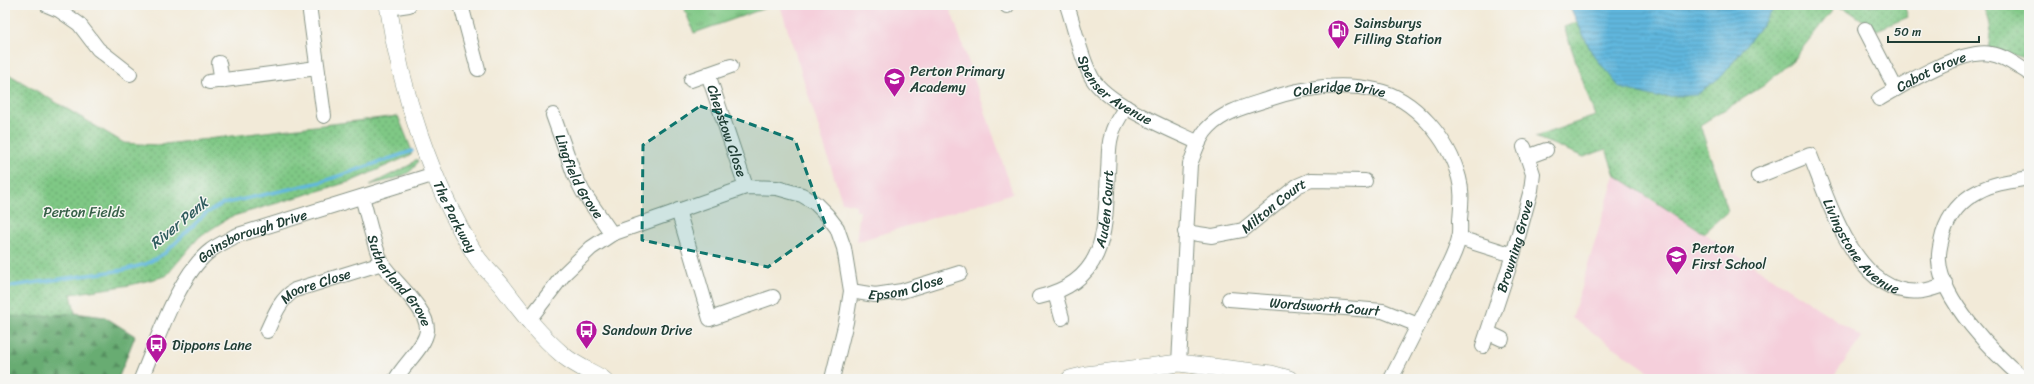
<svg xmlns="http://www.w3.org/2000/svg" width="2034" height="384" font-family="Sriracha,sans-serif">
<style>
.built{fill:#f5cfdb}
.grass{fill:url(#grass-tufts);stroke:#4f825c}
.forest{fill:url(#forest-firs);stroke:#437453}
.park{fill:url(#park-dots);stroke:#4f825c}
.water{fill:url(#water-rules);stroke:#407a89}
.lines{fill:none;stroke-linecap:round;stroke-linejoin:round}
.stream{stroke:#61b7de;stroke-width:3.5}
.minor-casing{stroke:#889486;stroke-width:16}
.tertiary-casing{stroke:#889486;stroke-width:18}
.minor{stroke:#fff;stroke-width:14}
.tertiary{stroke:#fff;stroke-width:17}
.marked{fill:#0f766e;fill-opacity:0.2;stroke:#0f766e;stroke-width:3;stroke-dasharray:8 5;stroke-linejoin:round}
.labels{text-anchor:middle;stroke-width:3;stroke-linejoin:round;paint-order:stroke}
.poi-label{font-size:14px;fill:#1f3d34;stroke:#f6f6f2;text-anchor:start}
.street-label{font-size:14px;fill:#1f3d34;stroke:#f6f6f2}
.park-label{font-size:14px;fill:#376048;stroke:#f6f6f2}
.water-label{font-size:15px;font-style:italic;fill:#305c5e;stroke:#f6f6f2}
</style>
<defs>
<pattern id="grass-tufts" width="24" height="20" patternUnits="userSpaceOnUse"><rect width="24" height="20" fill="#7fc885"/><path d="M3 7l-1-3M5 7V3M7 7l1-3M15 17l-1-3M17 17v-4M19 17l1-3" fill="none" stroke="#67a46e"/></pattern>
<pattern id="forest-firs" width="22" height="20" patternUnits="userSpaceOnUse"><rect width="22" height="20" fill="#67ac72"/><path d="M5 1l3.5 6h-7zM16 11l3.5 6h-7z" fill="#548d5e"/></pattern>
<pattern id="park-dots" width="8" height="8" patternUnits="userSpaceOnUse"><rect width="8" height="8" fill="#7fc885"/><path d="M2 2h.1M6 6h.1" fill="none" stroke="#67a46e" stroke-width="1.8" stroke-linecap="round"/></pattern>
<pattern id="water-rules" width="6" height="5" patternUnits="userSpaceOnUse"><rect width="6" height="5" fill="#61b7de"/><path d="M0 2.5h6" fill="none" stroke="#4f96b5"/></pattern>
</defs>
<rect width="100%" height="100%" fill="#f6f6f2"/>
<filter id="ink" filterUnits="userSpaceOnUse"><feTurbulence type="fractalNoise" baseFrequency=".025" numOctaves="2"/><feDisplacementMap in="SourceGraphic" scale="8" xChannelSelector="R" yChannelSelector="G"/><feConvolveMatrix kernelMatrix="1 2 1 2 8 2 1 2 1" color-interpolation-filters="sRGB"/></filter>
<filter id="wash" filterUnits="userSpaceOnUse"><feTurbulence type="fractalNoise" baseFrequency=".012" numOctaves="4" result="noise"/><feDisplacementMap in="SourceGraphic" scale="16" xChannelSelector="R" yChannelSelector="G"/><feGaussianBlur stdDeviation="0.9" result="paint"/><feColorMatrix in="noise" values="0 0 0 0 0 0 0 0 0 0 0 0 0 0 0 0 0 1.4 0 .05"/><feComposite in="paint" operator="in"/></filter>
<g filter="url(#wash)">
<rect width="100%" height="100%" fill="#f2ead8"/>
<g class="built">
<path d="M780,5h169l64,188 -157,49 4,-31 -4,-1v-5l-14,-3z"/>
<path d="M1615,175l247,162 -30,42h-172l-88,-61z"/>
</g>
<g class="grass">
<path d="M683,5h91l-80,28z"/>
<path d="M415,160h3c-5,18 -32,20 -48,25l40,-20z"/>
</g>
<path class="forest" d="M75,313l30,4 30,19 -17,43h-113v-63l29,1z"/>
<g class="park">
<path d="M1777,5h127l4,12 -31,13 -31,-21 -11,-2 -42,53 -30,26 -63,39 28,86 -25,22 -88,-58 -9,-26 -22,8 -49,-20 60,-21 -31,-89 13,-5 15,31 165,-24z"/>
<path d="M1982,5h47v54l-41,-11c4,-15 1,-29 -6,-43z"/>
<path d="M5,72l119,71 33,2 241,-29 14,35 -1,4 -59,26 -122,36 -31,20 -33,39 -36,9 -59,9 4,19 -41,4 -29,-1z"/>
</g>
<path class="water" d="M1569,5h208l-54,70 -27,20 -40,2 -36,-9 -28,-35z"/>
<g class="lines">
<path class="stream" d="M5,289l7,-3 111,-16 23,-6 19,-11 40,-39 17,-10 99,-22 91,-31"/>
</g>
</g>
<g filter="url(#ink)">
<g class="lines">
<defs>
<g id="minor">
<path d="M47,5l12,5 20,14 19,25 32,25"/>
<path d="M309,5l15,111"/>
<path d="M461,5l17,64"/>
<path d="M1007,5v1"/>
<path id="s1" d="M1067,5c8,24 13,51 25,73 16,27 78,51 107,65"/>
<path d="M389,8l20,-3"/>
<path d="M1865,29l31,60"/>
<path d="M219,63l3,18"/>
<path id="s2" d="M708,74l38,113"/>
<path d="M691,80l40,-14"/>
<path d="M209,82l108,-14"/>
<path id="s3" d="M1879,99c25,-15 84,-51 112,-45 14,2 26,12 38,19"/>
<path id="s4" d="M553,115l21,59 9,18 29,42"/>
<path d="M1527,157l19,-7"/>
<path id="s5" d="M1758,176l52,-21c19,46 47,145 112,136 8,-1 16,-4 24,-7"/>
<path id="s6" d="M362,197c5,16 13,55 21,68 11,17 45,44 44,65 -1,16 -24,35 -31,49"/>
<path d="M678,210l32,109 63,-22"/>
<path id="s7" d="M1185,232l27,4 31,-6 54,-44 14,-6 54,1"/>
<path d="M1459,238l54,17"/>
<path id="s8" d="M851,291l24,4 27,-4 58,-18"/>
<path d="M1055,293l7,25"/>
<path id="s9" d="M1039,297c69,-16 66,-68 69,-126 1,-11 0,-24 3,-34 2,-11 9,-21 15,-30"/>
<path id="s10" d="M1229,299l154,12 35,14"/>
<path d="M528,321l37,-48 26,-25 21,-14 134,-47 31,1 25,7 13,8 12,12 10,13 7,20 7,43 -5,31 -14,57"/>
<path id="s11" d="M267,331c7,-15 13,-32 28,-41l87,-27"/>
<path d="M1489,333l13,6"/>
<path id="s12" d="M1483,346l30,-91 18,-65 2,-16 -9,-27"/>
<path id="s13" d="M1179,363l11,-199c5,-12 9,-28 19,-37 14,-15 38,-21 57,-27 35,-12 73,-18 110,-10 39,8 73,50 83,88 4,14 2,27 1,42 0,5 1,12 -1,18 -4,18 -15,36 -23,52 -15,30 -30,59 -45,89"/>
<path id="s14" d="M141,379c16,-38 37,-104 70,-129 7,-5 16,-9 24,-14l200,-62"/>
<path d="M2024,379c-29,-24 -83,-79 -85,-118 -1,-10 2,-18 4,-27 6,-19 18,-34 36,-43 15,-8 33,-10 50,-13"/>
</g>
<g id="tertiary">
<path id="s15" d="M388,5c13,87 42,176 88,251 7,11 18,20 26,30 19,25 37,49 62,70 11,9 27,16 39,23"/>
<path d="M1070,379l16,-4 93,-12 92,11 18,5"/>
</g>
</defs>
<use href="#minor" class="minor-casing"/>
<use href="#tertiary" class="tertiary-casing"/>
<use href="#minor" class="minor"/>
<use href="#tertiary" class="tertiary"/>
</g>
</g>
<path class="marked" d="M700,106l95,34 31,86 -58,41 -126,-27 1,-95z"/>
<defs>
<symbol id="fuel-pin" viewBox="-11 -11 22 30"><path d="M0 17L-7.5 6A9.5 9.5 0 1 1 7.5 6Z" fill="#b5179e" stroke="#f6f6f2"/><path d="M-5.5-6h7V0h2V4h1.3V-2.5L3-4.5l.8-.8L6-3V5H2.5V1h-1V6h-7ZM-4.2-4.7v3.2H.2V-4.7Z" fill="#fff"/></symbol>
<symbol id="school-pin" viewBox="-11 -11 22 30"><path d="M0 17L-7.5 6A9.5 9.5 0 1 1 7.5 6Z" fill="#b5179e" stroke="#f6f6f2"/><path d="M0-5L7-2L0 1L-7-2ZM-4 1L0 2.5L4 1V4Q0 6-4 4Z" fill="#fff"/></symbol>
<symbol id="bus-pin" viewBox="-11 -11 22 30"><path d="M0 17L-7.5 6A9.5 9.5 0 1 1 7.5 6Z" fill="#b5179e" stroke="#f6f6f2"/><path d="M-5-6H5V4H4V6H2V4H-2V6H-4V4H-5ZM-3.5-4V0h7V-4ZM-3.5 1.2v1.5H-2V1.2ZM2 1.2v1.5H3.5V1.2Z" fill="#fff"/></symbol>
</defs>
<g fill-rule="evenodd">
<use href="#fuel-pin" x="1326" y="18" width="25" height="34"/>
<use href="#school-pin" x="882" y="66" width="25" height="34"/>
<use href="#school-pin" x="1664" y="244" width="25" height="34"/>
<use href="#bus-pin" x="574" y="318" width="25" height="34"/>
<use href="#bus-pin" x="144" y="332" width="25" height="34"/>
</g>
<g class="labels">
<g class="poi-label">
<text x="1354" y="28">Sainsburys<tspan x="1354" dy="16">Filling Station</tspan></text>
<text x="910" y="76">Perton Primary<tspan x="910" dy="16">Academy</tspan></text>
<text x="1692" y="253">Perton<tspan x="1692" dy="16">First School</tspan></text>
<text x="602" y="335">Sandown Drive</text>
<text x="172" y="350">Dippons Lane</text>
</g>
<g class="street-label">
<text dy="5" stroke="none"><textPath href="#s3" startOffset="59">Cabot Grove</textPath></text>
<text dy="5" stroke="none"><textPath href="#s1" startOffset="102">Spenser Avenue</textPath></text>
<text dy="5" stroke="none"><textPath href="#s13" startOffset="380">Coleridge Drive</textPath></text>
<text dy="5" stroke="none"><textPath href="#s2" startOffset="60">Chepstow Close</textPath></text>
<text dy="5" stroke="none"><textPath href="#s4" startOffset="67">Lingfield Grove</textPath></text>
<text dy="5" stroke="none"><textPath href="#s7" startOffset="98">Milton Court</textPath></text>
<text dy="5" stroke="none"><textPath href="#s9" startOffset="121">Auden Court</textPath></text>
<text dy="5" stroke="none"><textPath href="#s15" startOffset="223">The Parkway</textPath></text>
<text dy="5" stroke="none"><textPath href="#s14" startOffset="192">Gainsborough Drive</textPath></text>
<text dy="5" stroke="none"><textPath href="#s5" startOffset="163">Livingstone Avenue</textPath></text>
<text dy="5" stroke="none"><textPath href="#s12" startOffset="105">Browning Grove</textPath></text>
<text dy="5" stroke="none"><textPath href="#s6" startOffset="93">Sutherland Grove</textPath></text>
<text dy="5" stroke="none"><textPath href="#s8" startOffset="56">Epsom Close</textPath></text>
<text dy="5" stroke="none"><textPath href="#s11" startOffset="71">Moore Close</textPath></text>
<text dy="5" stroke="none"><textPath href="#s10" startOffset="96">Wordsworth Court</textPath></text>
</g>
<g class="park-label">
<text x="84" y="217">Perton Fields</text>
</g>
<g class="water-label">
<text transform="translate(179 223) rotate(-40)" y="5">River Penk</text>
</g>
</g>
<rect width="2034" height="384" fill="none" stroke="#f6f6f2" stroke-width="20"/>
<path d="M1888 36v6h91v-6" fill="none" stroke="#1f3d34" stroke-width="2"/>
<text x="1894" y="36" font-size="12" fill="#1f3d34" stroke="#f6f6f2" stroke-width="3" paint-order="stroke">50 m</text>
</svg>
